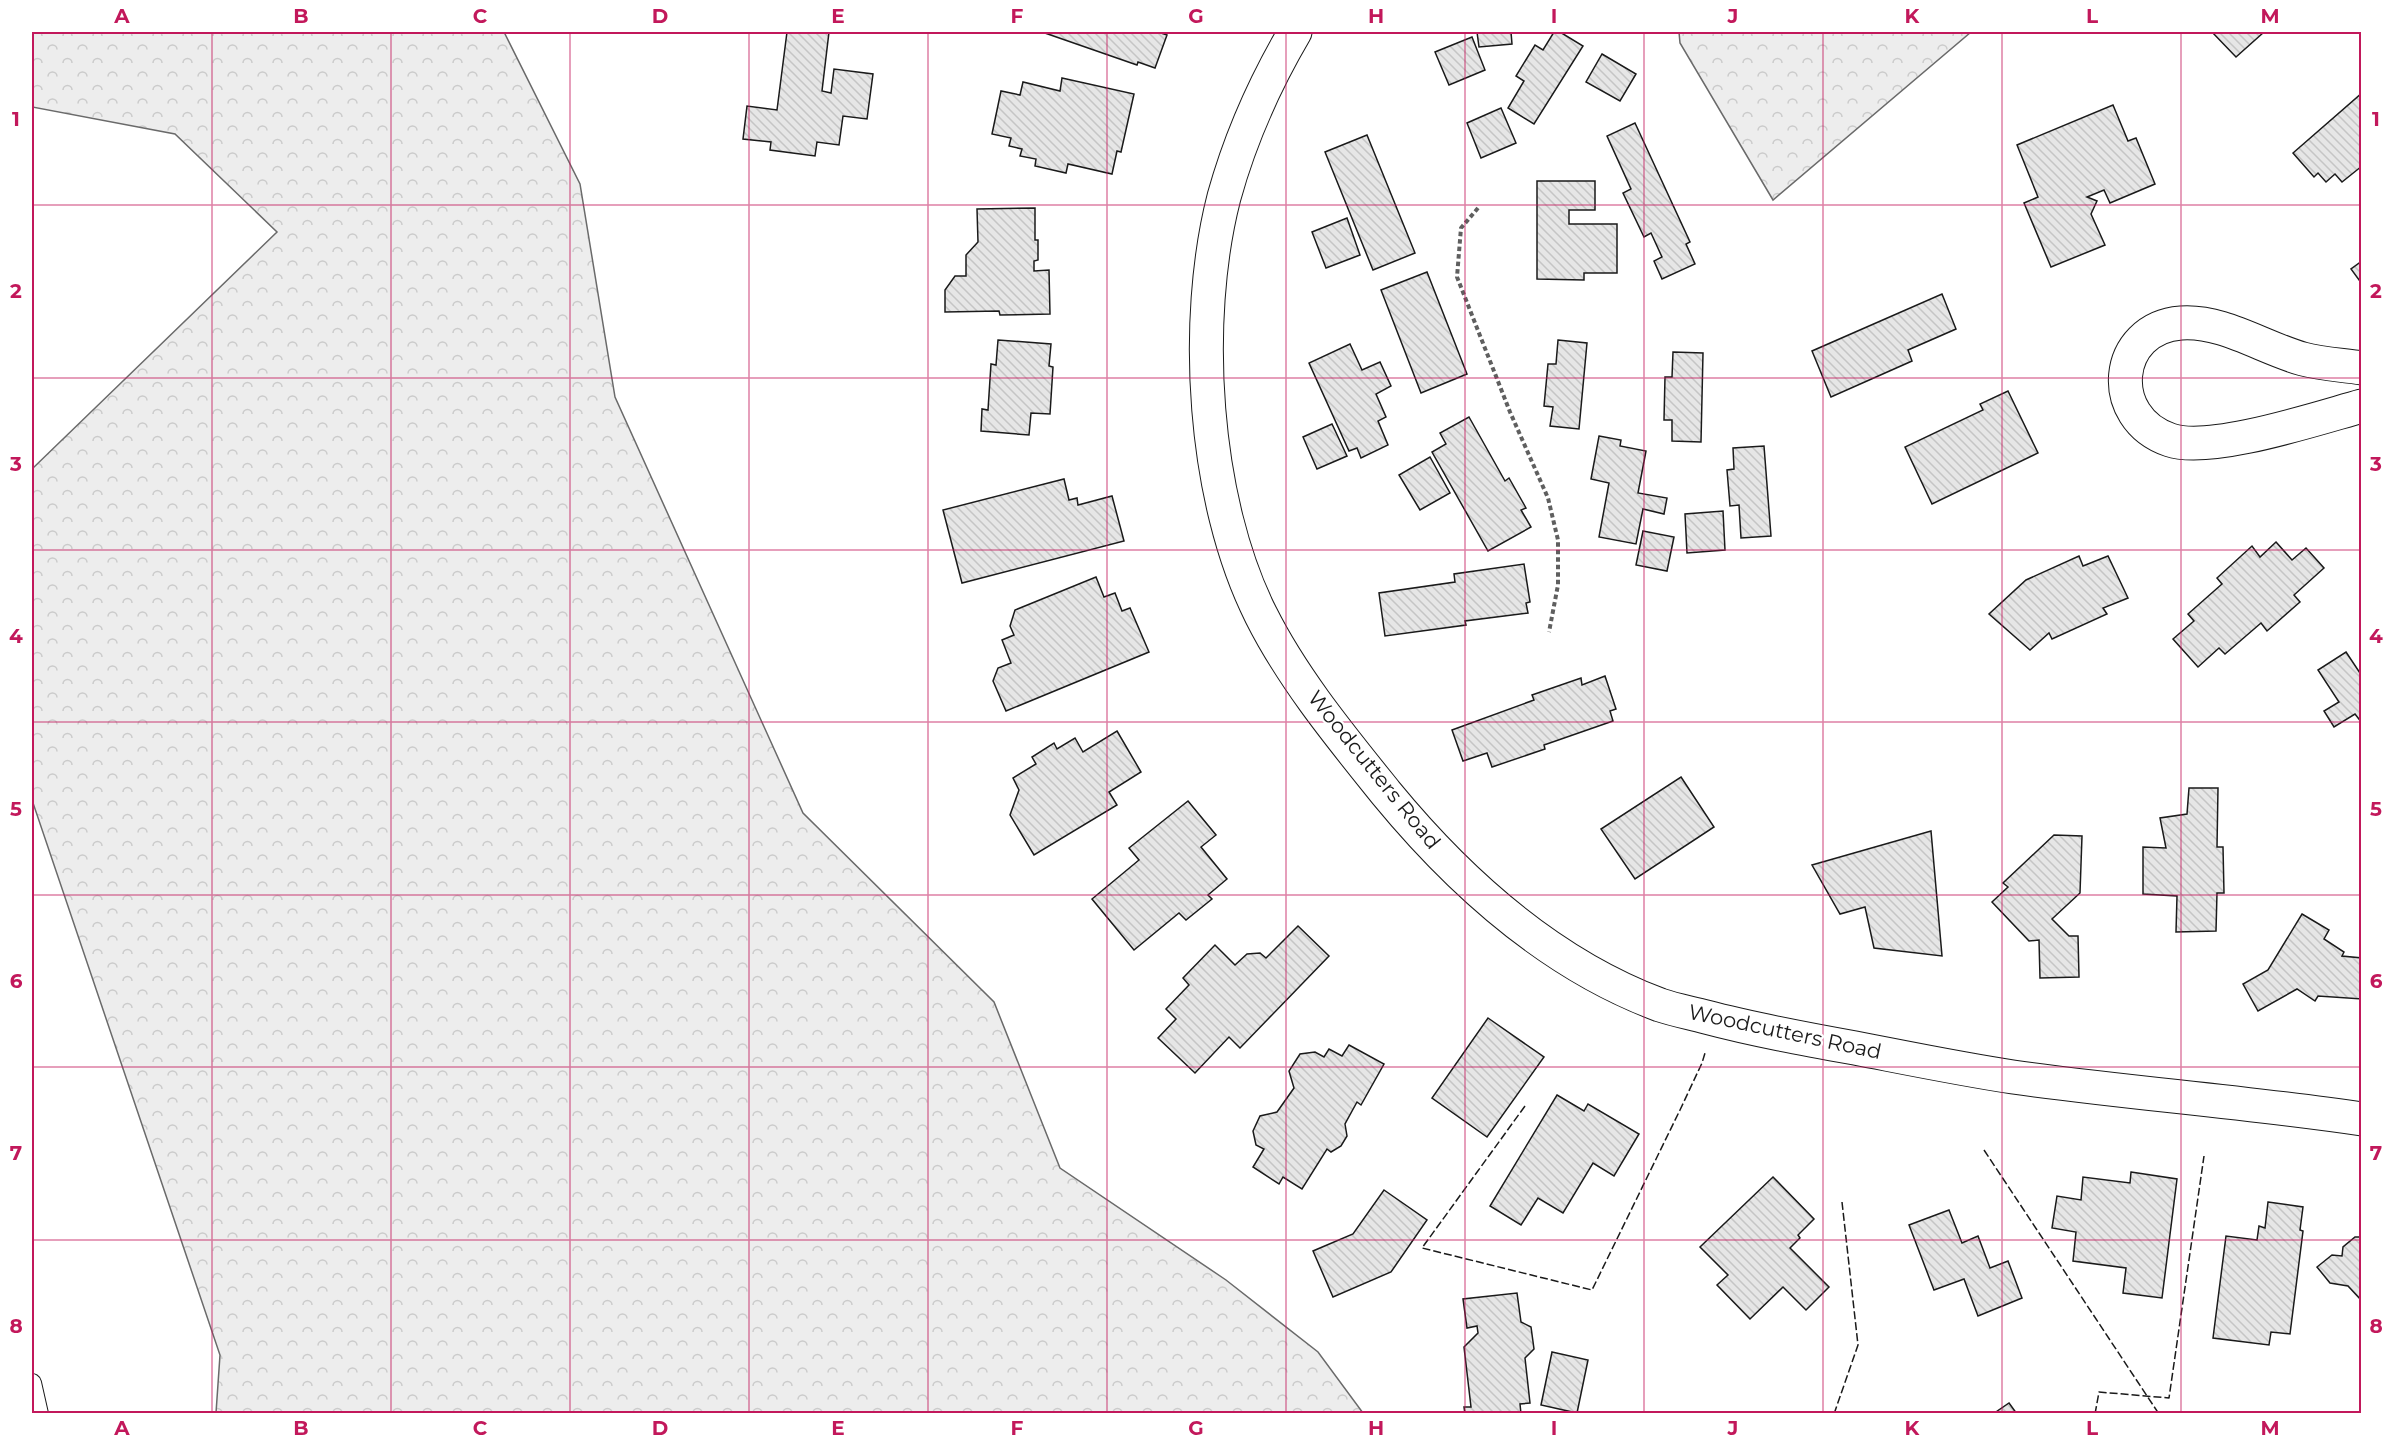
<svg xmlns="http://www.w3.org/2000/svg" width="2393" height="1445" font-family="Montserrat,sans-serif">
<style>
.forest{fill:url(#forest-crowns);stroke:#6a6a6a;stroke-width:1.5}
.building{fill:url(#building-back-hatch);stroke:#1a1a1a;stroke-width:1.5}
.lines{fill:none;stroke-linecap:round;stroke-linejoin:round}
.lane-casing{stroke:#1a1a1a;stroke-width:20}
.street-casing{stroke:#1a1a1a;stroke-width:35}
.path{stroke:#5f5f5f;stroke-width:4;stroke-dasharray:4.5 3;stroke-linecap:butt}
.lane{stroke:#fff;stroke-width:18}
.street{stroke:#fff;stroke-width:33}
.fence{stroke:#1a1a1a;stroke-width:1.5;stroke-dasharray:8 3;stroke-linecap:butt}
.grid{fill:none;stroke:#c2185b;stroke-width:1.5;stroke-opacity:0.55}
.labels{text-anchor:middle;stroke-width:4.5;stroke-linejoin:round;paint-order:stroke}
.street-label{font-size:21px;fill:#1a1a1a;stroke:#fff}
.neatline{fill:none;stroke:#c2185b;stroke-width:2}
.grid-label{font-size:20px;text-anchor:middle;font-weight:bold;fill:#c2185b}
</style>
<defs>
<pattern id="forest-crowns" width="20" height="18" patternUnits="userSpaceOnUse" patternTransform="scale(1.5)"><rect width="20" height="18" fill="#ededed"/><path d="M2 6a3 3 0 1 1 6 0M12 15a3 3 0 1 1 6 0" fill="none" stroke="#cbcbcb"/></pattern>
<pattern id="building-back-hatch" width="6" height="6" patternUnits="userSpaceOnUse" patternTransform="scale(1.5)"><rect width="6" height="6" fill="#e6e6e6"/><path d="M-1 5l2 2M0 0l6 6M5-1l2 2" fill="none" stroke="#c5c5c5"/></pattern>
</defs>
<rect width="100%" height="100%" fill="#fff"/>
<g class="forest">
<path d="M32,32h472l76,152 35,213 188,416 191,189 66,166 166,112 92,72 45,61h-1147l4,-58 -188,-555v-331l245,-237 -102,-98 -143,-27z"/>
<path d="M1679,32h292l-198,168 -93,-157z"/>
</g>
<g class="building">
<path d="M787,32h42l-7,59 9,2 3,-24 39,5 -6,45 -24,-3 -4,29 -22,-3 -2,14 -45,-6 1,-8 -28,-3 4,-33 30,4z"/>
<path d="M1042,32h116l9,3 -12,33 -17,-6 -1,3z"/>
<path d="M1477,32h34l1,12 -33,3z"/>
<path d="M1554,32h6l23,14 -49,78 -26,-16 16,-27 -8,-5 19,-31 8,5z"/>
<path d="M2212,32h52l-28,25z"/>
<path d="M1472,37l13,33 -36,15 -14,-33z"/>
<path d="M1602,54l34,20 -16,27 -34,-19z"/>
<path d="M1062,78l72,16 -13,58 -4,-1 -5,23 -44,-10 -2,9 -31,-7 1,-7 -16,-3 2,-7 -13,-3 2,-8 -19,-4 9,-43 19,4 3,-13 37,9z"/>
<path d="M2362,93v73l-20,16 -7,-8 -9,8 -8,-9 -4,4 -21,-24z"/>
<path d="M2113,105l15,36 8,-3 19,46 -45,19 -6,-13 -17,7 10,4 -6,13 14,31 -54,22 -27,-64 14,-6 -21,-52z"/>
<path d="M1501,108l15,35 -35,15 -14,-35z"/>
<path d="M1635,123l55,119 -4,2 9,20 -33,15 -8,-18 8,-4 -11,-24 -7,4 -21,-44 8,-4 -24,-53z"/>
<path d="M1367,135l48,118 -42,17 -48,-118z"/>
<path d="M1537,181h58v29h-26v14h48v49h-33v7l-47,-1z"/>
<path d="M1035,208v32h3v20l-4,1v10l15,-1 1,44 -50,1 -1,-4 -54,1v-22l10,-14h11v-21l12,-13 -1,-33z"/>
<path d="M1347,218l13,37 -34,13 -14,-36z"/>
<path d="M2362,261v23l-11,-15z"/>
<path d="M1427,272l40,102 -46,19 -40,-103z"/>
<path d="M1942,294l14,35 -48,21 4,11 -81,36 -19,-46z"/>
<path d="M998,340l53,4 -2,22 4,1 -3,47 -19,-1 -2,22 -48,-4 1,-22 6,1 3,-46 5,1z"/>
<path d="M1558,340l29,3 -8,86 -29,-3 3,-19 -9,-1 4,-42h8z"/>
<path d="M1350,344l12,26 18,-8 11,24 -15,8 10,23 -8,4 10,24 -27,13 -4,-10 -8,3 -40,-88z"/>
<path d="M1673,352l30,1 -2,89 -29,-1v-21h-8l1,-43h7z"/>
<path d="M2008,391l30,62 -106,51 -27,-57 78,-37 -3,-6z"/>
<path d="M1469,417l36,64 4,-3 17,30 -5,2 10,17 -43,24 -56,-99 14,-8 -6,-11z"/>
<path d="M1332,424l15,32 -30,13 -14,-32z"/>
<path d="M1599,436l22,4 -1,6 26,5 -8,42 29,5 -3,16 -21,-5 -7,35 -37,-7 10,-54 -18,-4z"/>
<path d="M1764,446l7,90 -30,2 -2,-33 -9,1 -3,-36 7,-1 -1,-21z"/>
<path d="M1430,457l20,36 -30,17 -21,-35z"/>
<path d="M1064,479l5,21 8,-2 1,7 34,-9 12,45 -162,42 -19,-73z"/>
<path d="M1723,511l2,39 -38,3 -2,-39z"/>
<path d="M1643,531l31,6 -7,34 -31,-6z"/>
<path d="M2276,542l16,18 14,-12 18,20 -30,27 6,7 -33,29 -6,-8 -36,31 -6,-6 -21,19 -25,-28 21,-18 -6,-7 34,-30 -5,-6 35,-32 8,11z"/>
<path d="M2079,556l4,10 25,-10 20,42 -25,10 4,6 -55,25 -3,-6 -19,17 -41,-36 37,-34z"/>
<path d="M1524,564l6,38 -4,1 2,10 -63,8 1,4 -81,11 -6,-43 76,-11 -1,-8z"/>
<path d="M1096,577l8,20 11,-4 7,18 8,-3 19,44 -143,59 -13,-30 5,-13 13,-5 -9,-23 12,-5 -4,-9 5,-16z"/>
<path d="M2346,652l16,24v47l-7,-9 -21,13 -10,-16 15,-9 -21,-32z"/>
<path d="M1605,676l11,33 -6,2 3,10 -69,24 1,4 -53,18 -5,-14 -24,8 -11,-31 82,-30 -2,-5 49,-17 1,7z"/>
<path d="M1117,731l24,41 -32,20 8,13 -83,50 -24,-40 9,-25 -6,-12 23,-14 -4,-7 22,-14 3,6 18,-11 8,14z"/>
<path d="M1681,777l33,50 -79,52 -34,-50z"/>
<path d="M2189,788h29l-1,59h6l1,46h-7l-1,38 -40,1 1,-36 -34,-2v-47l23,1 -6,-30 27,-4z"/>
<path d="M1188,801l28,34 -15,12 26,32 -19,16 4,4 -26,21 -7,-7 -45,37 -42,-51 47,-39 -10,-12z"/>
<path d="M1931,831l11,125 -68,-8 -9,-41 -25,7 -28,-49z"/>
<path d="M2054,835l28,1 -2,57 -28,26 17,17h9l1,41 -39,1 -1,-38 -10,1 -37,-39 16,-15 -5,-4z"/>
<path d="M2302,914l27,16 -5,9 20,13 -2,4 20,2v41l-44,-3 -3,5 -18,-12 -39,22 -15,-27 25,-14z"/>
<path d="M1298,926l31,30 -89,92 -11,-11 -34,36 -37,-35 18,-19 -10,-10 23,-24 -6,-7 32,-33 20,20 12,-11 13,-1 6,5z"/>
<path d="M1488,1018l56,39 -57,80 -55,-39z"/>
<path d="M1349,1045l35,19 -23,41 -4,-3 -12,22 2,12 -6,10 -10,6 -4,-3 -25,40 -19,-12 -4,7 -26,-17 11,-18 -8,-4 -3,-14 7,-15 17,-4 17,-24 -5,-17 11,-17 15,-2 9,5 5,-8 13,7z"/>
<path d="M1557,1095l27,16 4,-7 51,30 -25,42 -21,-13 -30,50 -25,-15 -17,27 -31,-19z"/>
<path d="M2131,1172l46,7 -15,119 -39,-5 3,-25 -53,-7 3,-29 -24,-4 5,-32 24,4 2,-23 47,6z"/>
<path d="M1773,1177l41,42 -16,16 2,3 -10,10 39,39 -23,23 -23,-23 -33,32 -33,-34 11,-10 -28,-28z"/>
<path d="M1384,1190l43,30 -36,52 -58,25 -20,-46 40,-17z"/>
<path d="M2268,1202l35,5 -3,23 3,1 -13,103 -19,-2 -2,13 -56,-7 13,-102 31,4 2,-14 6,2z"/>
<path d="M1949,1210l13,33 16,-7 12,32 18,-7 14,37 -44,18 -14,-37 -30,11 -25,-65z"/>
<path d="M2355,1237h7v64l-14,-15 -18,-3 -13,-16 15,-12 10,1 1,-9z"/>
<path d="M1517,1293l4,29 10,5 3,22 -9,9 5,45 -10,1 1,10h-56l-1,-7h7l-7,-60 14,-14 -1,-7 -10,2 -4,-29z"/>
<path d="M1552,1352l36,8 -11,53 -36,-8z"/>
<path d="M2009,1403l8,11h-24z"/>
</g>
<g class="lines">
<defs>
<path id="lane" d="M32,1383l7,31"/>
<g id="street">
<path d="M1295,32c-30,51 -55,107 -71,165 -32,124 -21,303 37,418 32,64 80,122 125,178 74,90 164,171 274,212 15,5 31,8 46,12 49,13 99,22 149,31 52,10 105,21 158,29 116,16 233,25 349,42"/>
<path d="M2362,368c-20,-3 -41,-4 -59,-9 -40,-11 -80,-39 -122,-36 -68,5 -76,95 -11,117 40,14 148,-22 192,-34"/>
</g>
</defs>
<use href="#lane" class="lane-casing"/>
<use href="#street" class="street-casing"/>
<path class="path" d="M1478,208l-17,20 -4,49 53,135 38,86 10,42v45l-9,47"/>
<use href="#lane" class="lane"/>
<use href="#street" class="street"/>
<g class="fence">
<path d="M1525,1106l-103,142 170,42 88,-180 22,-47 3,-10"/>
<path d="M1984,1150l175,264"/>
<path d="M1834,1414l24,-69 -16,-143"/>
<path d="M2095,1414l4,-22 70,6 35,-242"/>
</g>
</g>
<path class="grid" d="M212,32v1382M391,32v1382M570,32v1382M749,32v1382M928,32v1382M1107,32v1382M1286,32v1382M1465,32v1382M1644,32v1382M1823,32v1382M2002,32v1382M2181,32v1382M32,205h2330M32,378h2330M32,550h2330M32,722h2330M32,895h2330M32,1067h2330M32,1240h2330"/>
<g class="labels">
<g class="street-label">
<text transform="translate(1374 770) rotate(51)" y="7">Woodcutters Road</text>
<text transform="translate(1785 1032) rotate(12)" y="7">Woodcutters Road</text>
</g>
</g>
<rect width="2393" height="1445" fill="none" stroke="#ffffff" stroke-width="66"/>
<rect x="33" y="33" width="2327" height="1379" class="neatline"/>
<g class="grid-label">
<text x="122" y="23">A</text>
<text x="301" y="23">B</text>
<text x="480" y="23">C</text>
<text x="660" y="23">D</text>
<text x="838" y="23">E</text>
<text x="1017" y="23">F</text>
<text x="1196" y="23">G</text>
<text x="1376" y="23">H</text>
<text x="1554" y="23">I</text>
<text x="1733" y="23">J</text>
<text x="1912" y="23">K</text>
<text x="2092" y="23">L</text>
<text x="2270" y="23">M</text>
<text x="16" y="126">1</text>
<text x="2376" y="126">1</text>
<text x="16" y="298">2</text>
<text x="2376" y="298">2</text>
<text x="16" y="471">3</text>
<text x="2376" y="471">3</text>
<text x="16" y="643">4</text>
<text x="2376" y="643">4</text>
<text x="16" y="816">5</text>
<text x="2376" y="816">5</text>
<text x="16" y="988">6</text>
<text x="2376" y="988">6</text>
<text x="16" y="1160">7</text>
<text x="2376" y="1160">7</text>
<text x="16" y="1333">8</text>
<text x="2376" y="1333">8</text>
<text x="122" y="1435">A</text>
<text x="301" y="1435">B</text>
<text x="480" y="1435">C</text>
<text x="660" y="1435">D</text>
<text x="838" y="1435">E</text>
<text x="1017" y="1435">F</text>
<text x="1196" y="1435">G</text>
<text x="1376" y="1435">H</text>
<text x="1554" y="1435">I</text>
<text x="1733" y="1435">J</text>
<text x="1912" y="1435">K</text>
<text x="2092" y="1435">L</text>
<text x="2270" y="1435">M</text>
</g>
</svg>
